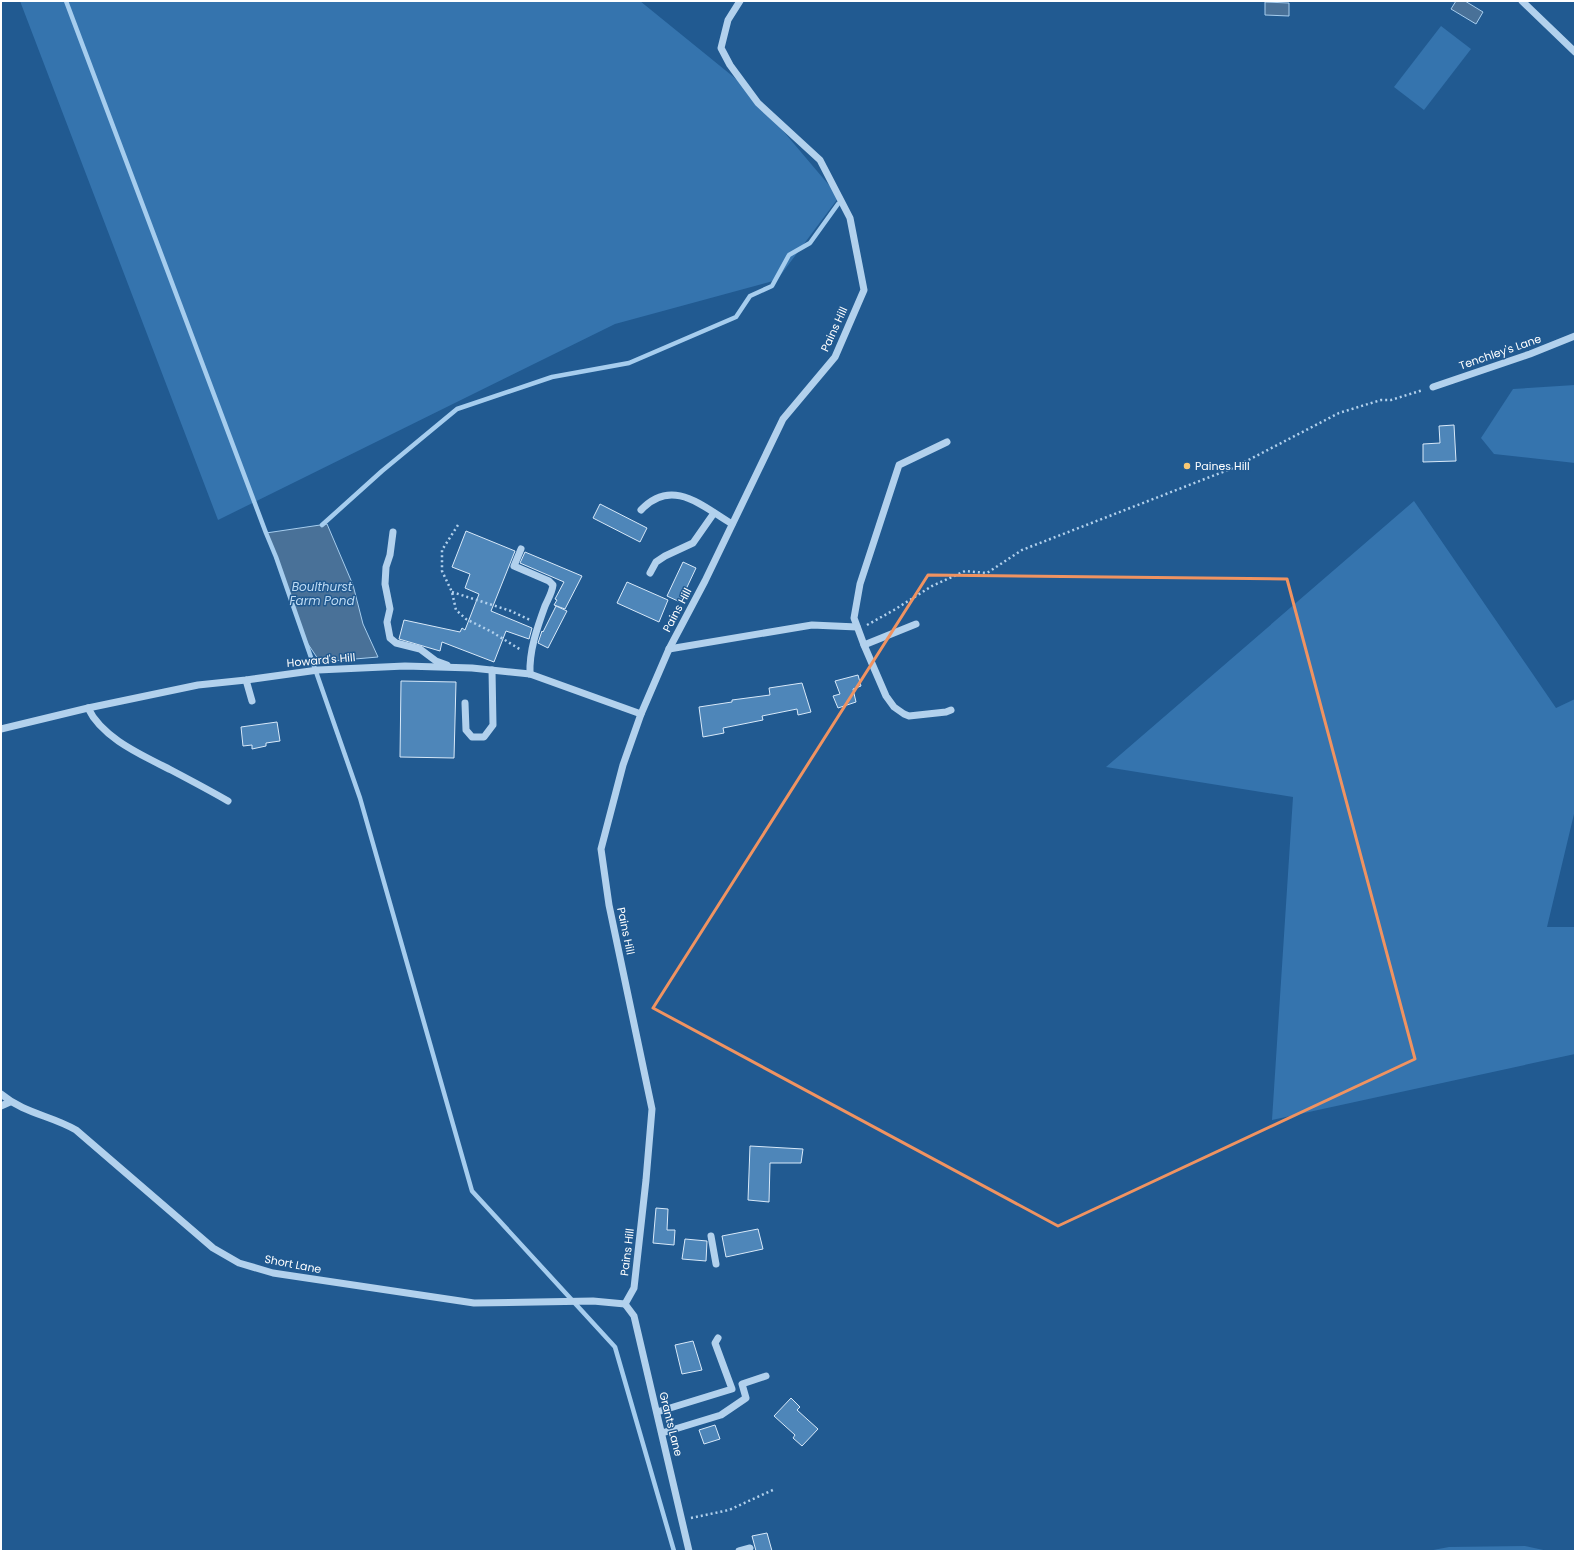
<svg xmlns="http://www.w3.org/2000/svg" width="1576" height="1552" font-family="Poppins,sans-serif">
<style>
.green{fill:#3574ae}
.water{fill:#497198;stroke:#a6cdee}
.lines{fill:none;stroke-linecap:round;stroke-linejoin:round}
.stream{stroke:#a6cdee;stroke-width:4.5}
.building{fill:#4e86b9;stroke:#d8e9f9}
.path{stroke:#b2d1ed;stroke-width:2.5;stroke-dasharray:2 3;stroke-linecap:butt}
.minor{stroke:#b2d1ed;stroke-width:7}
.marked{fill:none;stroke:#f09361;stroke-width:3;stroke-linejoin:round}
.poi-dot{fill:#f9c974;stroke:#215a91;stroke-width:1.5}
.labels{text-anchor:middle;stroke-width:3;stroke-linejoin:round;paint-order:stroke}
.street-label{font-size:11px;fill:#fff;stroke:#215a91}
.poi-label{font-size:11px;fill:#fff;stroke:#215a91;text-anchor:start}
.water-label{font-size:12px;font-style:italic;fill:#bedbf4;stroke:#215a91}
</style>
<rect width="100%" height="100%" fill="#215a91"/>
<g class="green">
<path d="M20,1h620l106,86 93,110 -62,83 -162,44 -397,196z"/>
<path d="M1441,26l30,23 -47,61 -30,-23z"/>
<path d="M1575,385v78l-81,-9 -13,-16 32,-49z"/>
<path d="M1414,501l142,207 19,-9v115h-1l-27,113h28v127l-303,66 21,-323 -187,-30z"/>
<path d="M1525,1546l23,5h-120l21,-4z"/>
</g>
<g class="water">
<path d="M1456,1h9l18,11 -7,12 -25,-15z"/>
<path d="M1265,2l24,1v13l-24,-1z"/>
<path d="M327,524l26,61 10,39 15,33 -58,5 -16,-24 -28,-81 -10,-24z"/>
</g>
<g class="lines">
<g class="stream">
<path d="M66,1l200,532 10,24 84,241 112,393 143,156 59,204"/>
<path d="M322,525l60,-54 75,-62 95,-32 77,-14 107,-46 14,-21 22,-10 17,-31 21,-12 28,-39"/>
</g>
</g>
<g class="building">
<path d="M1454,425l2,36 -33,1v-18l17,-1 -1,-17z"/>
<path d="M600,504l47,24 -7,14 -47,-24z"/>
<path d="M466,531l49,20 -24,60 41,17 -3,11 -23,-8 -12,31 -52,-20 -2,9 -41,-12 5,-19 56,12 2,-4 3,2 14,-36 -14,-6 5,-14 -18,-7z"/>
<path d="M525,552l57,24 -17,33 -11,-4 3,-5 -2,-1 9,-17 -44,-19z"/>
<path d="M683,562l13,6 -16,34 -13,-6z"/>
<path d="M627,582l41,18 -9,22 -42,-19z"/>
<path d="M556,606l11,5 -19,37 -10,-5 4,-12 1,1z"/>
<path d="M858,675l3,11 -8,3 3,13 -18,6 -5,-12 7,-2 -5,-13z"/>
<path d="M401,681l55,1 -2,76 -54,-1z"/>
<path d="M802,683l9,29 -13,3 -1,-6 -35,7 1,4 -40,8 1,5 -21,4 -4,-30 33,-5v-2l38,-5 -1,-7z"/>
<path d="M277,722l3,19 -14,2v3l-14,3v-4l-9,1 -2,-19z"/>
<path d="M750,1146l53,3 -2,14h-31l-1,39 -21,-2z"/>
<path d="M656,1208l12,1 -1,21h8l-1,15 -21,-2z"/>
<path d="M758,1229l5,20 -37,8 -4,-21z"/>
<path d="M685,1239l22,2 -1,20 -24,-2z"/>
<path d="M693,1341l9,29 -20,4 -7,-29z"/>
<path d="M791,1398l9,9 -3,3 21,19 -16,17 -9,-8 2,-3 -21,-19z"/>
<path d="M715,1425l5,14 -16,5 -5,-14z"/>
<path d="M767,1533l5,18h-16l-4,-15z"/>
</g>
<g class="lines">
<g class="path">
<path d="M458,525l-16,25v21l10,21 4,18 10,9 26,13 29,18"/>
<path d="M452,592l59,19 19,9"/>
<path d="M867,625l27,-15 38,-24 33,-15 22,2 35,-23 211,-82 106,-55 42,-13h10l32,-10"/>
<path d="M691,1518l38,-8 46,-21"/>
</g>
<g class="minor">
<path d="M1522,1l53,51"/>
<path d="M1433,387l97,-33 45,-18"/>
<path d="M947,442l-48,23 -39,119 -6,34 10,27 22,51 8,11 10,7 5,2 37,-4 5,-2"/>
<path d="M641,510c31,-33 61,-4 91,14"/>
<path d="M393,532l-3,23 -4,12 -1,17 5,25 -3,13 3,16 6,5 24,6 16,12 11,4"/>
<path d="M521,549l-7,17 35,15 4,4c-1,8 -5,14 -8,21 -8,22 -16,45 -15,68"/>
<path d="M650,573l6,-11 9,-6 28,-13 21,-30"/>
<path d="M864,645l52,-21"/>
<path d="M669,649l143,-24 45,2"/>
<path d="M246,680l6,21"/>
<path d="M465,703l1,27 6,7h12l9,-12 -1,-55"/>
<path d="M88,708c14,30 54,47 83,62 19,10 38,20 57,31"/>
<path d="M1,729l87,-21 110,-23 48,-5 72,-10 87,-4 67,2 58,6 111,40"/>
<path d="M1,1094c24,20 49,21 75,36l137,118 26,15 34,10 201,30 119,-2 32,3"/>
<path d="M1,1106l9,-4"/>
<path d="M711,1236l5,28"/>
<path d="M625,1304l9,-16 12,-108 6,-71 -43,-204 -8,-56 22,-84 18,-51 28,-65 36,-68 78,-162 52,-62 29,-67 -14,-72 -30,-58 -62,-57 -28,-38 -9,-17 7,-28 12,-19"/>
<path d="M625,1304l9,12 55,235"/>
<path d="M657,1412l75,-23 -17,-46 3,-5"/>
<path d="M662,1433l59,-18 25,-17 -4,-14 24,-8"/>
<path d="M739,1551l11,-3"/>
</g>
</g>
<path class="marked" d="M928,575l359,4 128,480 -357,167 -405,-218z"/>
<circle class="poi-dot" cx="1187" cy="466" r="4"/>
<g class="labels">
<g class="street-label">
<text transform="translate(834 329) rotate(-65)" y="4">Pains Hill</text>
<text transform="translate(1500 352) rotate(-19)" y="4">Tenchley's Lane</text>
<text transform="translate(677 610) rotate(-62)" y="4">Pains Hill</text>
<text transform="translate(321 660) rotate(-5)" y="4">Howard's Hill</text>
<text transform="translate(626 931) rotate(78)" y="4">Pains Hill</text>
<text transform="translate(627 1252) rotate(-83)" y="4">Pains Hill</text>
<text transform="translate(293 1264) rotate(11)" y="4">Short Lane</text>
<text transform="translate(671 1424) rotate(76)" y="4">Grants Lane</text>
</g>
<g class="poi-label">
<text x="1195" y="470">Paines Hill</text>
</g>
<g class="water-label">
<text x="322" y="591">Boulthurst<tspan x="322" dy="14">Farm Pond</tspan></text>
</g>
</g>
<rect width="1576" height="1552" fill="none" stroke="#ffffff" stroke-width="4"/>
</svg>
